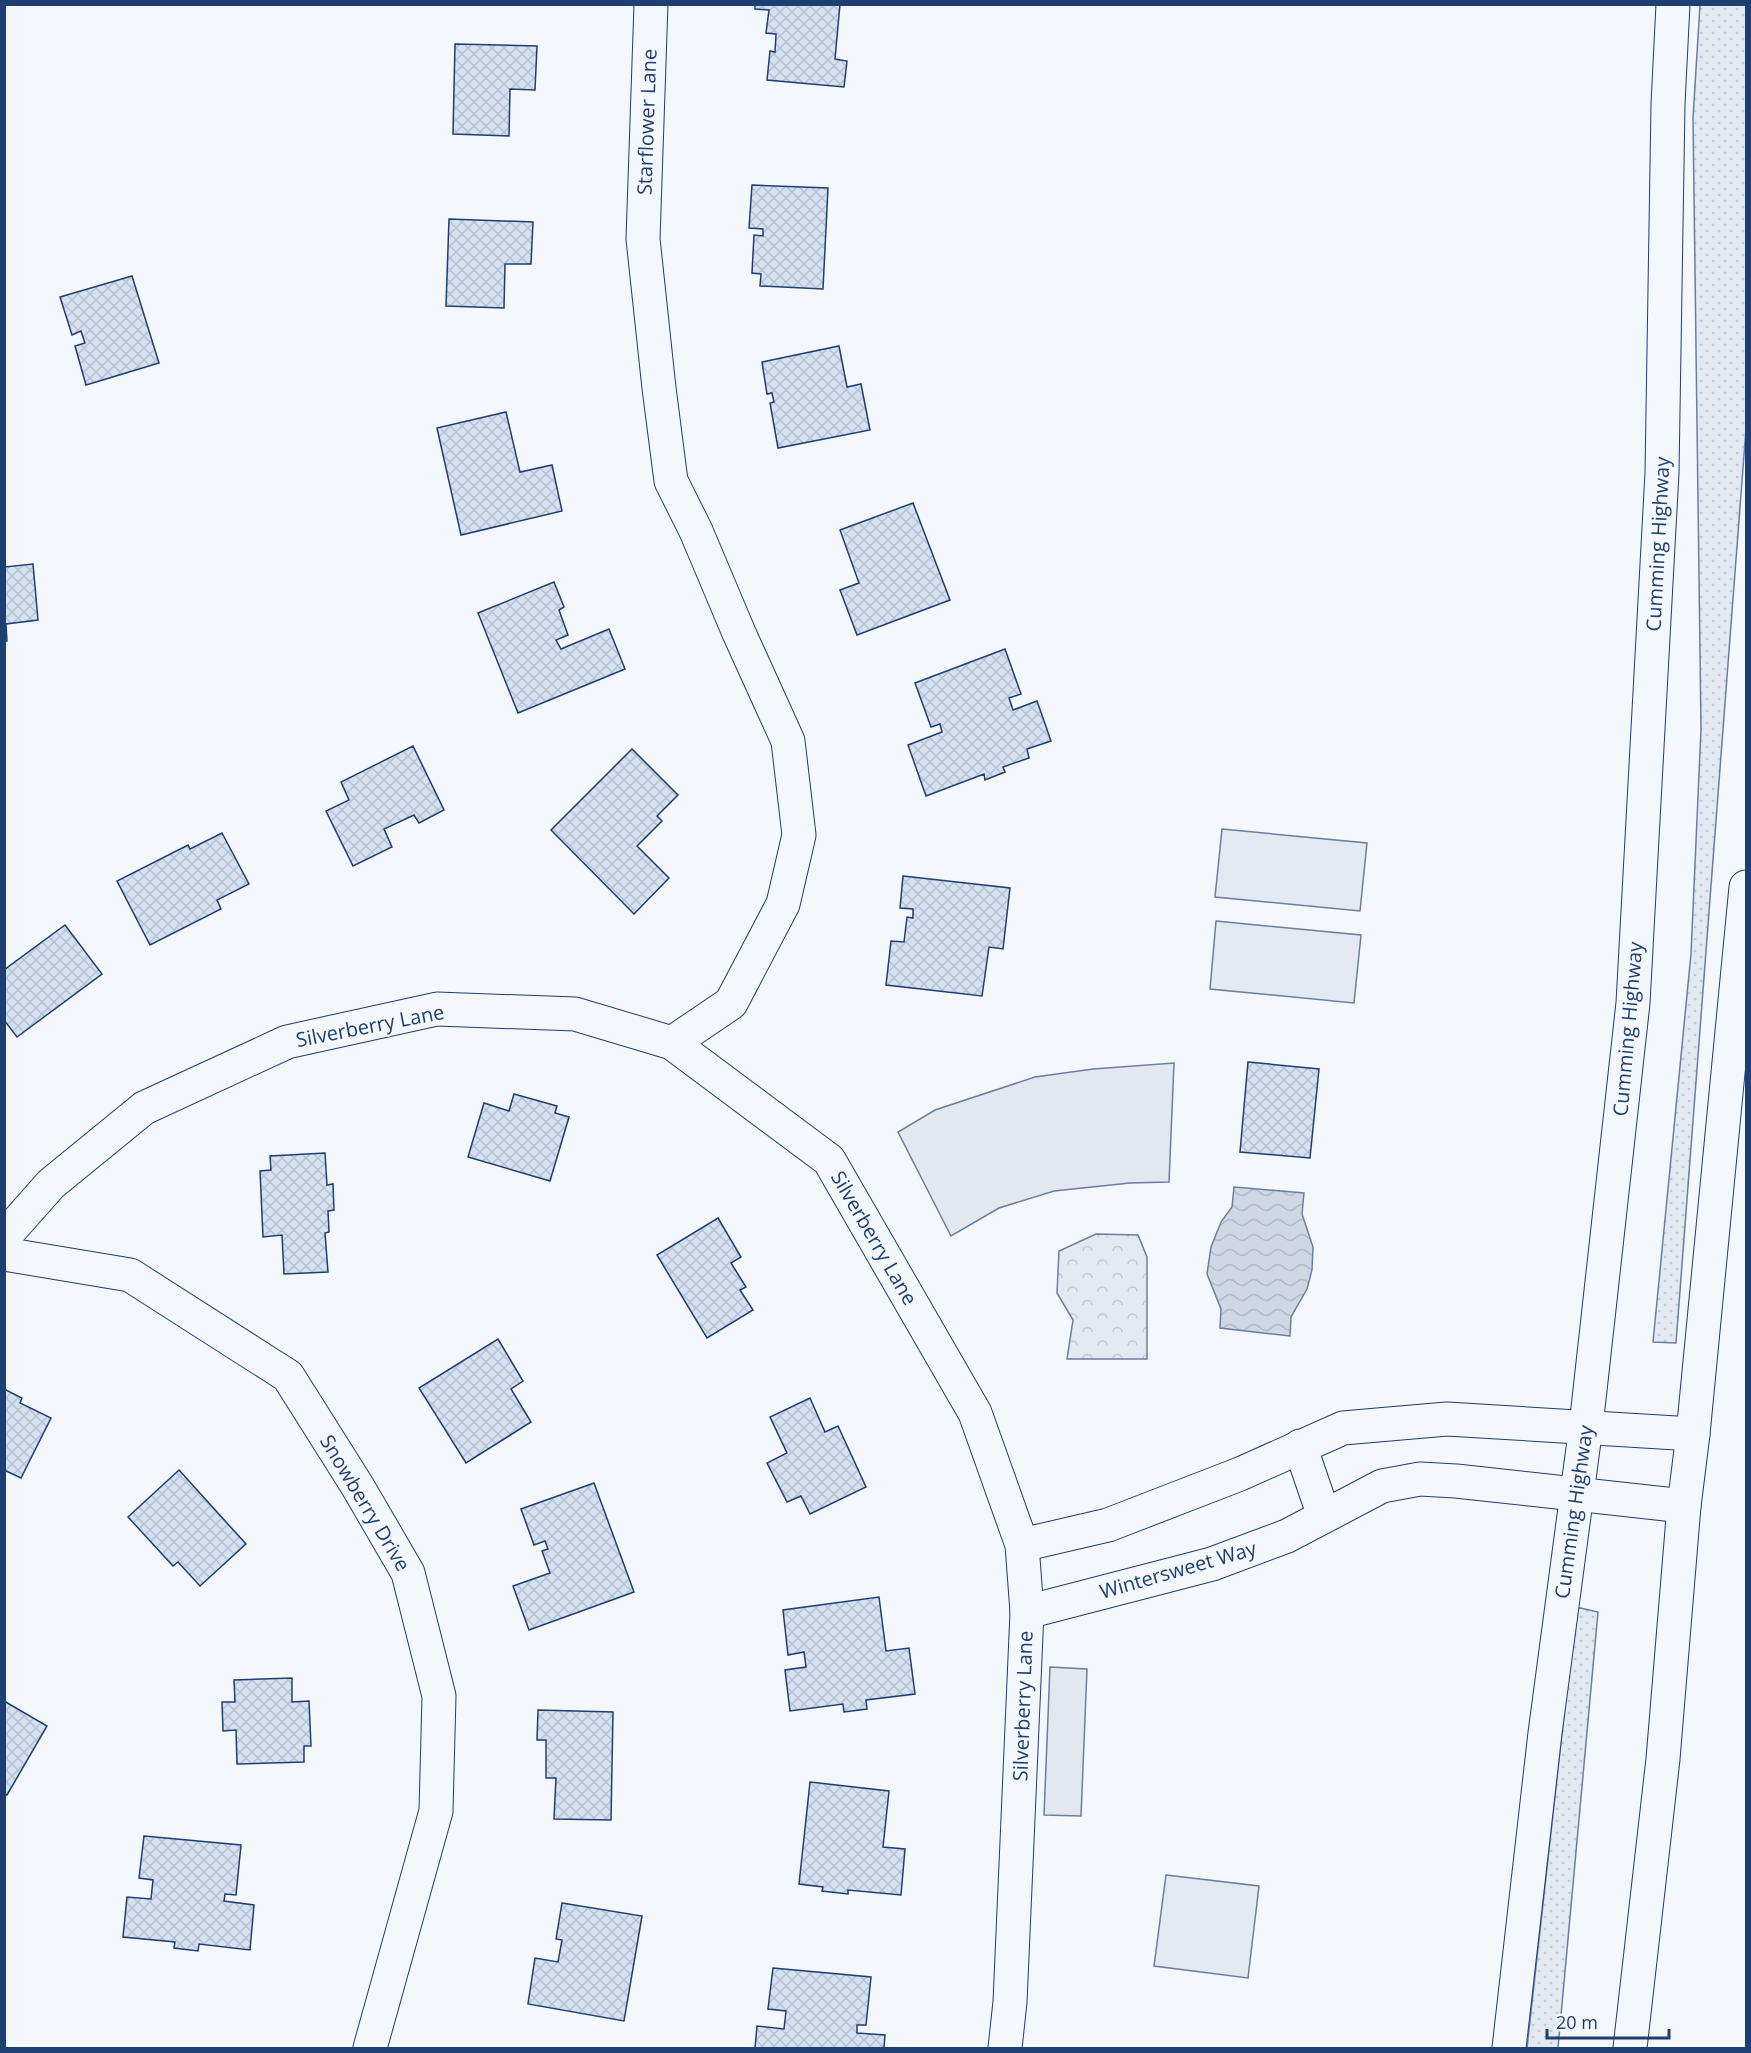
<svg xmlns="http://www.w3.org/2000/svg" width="1751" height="2053" font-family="'Open Sans',sans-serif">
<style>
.grass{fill:url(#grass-dots);stroke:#687fa3;stroke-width:1.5}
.forest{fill:url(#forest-crowns);stroke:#687fa3;stroke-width:1.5}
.garden{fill:#e3e9f0;stroke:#687fa3;stroke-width:1.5}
.parking{fill:#e3e8f0;stroke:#687fa3;stroke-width:1.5}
.water{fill:url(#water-waves);stroke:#687fa3;stroke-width:1.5}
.building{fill:url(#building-cross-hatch);stroke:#1d3f73;stroke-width:1.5}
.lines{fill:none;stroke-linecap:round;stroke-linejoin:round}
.minor-casing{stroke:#1d3f73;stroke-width:35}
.trunk-casing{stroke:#1d3f73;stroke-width:35}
.minor{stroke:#f4f7fb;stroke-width:33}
.trunk{stroke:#f4f7fb;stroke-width:33}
.labels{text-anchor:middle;stroke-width:4.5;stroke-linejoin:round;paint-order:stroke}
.street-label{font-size:20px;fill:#1d3f73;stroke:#f4f7fb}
</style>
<defs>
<pattern id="grass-dots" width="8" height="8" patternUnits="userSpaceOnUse" patternTransform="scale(1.5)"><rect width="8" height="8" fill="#e3e9f0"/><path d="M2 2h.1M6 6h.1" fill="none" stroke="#c2c9d1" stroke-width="1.8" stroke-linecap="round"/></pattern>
<pattern id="forest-crowns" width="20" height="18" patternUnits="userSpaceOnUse" patternTransform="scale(1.5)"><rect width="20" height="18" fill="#e3e9f0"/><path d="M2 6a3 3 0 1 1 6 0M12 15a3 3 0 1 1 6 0" fill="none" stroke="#c2c9d1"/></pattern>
<pattern id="water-waves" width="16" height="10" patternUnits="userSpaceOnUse" patternTransform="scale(1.5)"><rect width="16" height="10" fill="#cfd7e4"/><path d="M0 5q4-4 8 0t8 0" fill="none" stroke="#b1bac7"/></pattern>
<pattern id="building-cross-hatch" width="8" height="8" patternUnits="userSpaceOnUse" patternTransform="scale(1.5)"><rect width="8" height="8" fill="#d5e0f0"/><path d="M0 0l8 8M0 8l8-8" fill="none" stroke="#b6c1d1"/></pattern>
</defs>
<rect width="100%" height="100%" fill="#f4f7fb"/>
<g class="grass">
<path d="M1700,5h46v424l-70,914 -23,-1 38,-388 10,-225 -8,-611z"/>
<path d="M1576,1607l22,5 -40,436h-31z"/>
</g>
<path class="forest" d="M1096,1234l42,1 9,22v102h-80l6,-39 -16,-27 2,-42z"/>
<g class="garden">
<path d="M1222,829l145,14 -7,68 -145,-14z"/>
<path d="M1216,921l145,14 -7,68 -144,-14z"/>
<path d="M1166,1875l93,11 -11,92 -94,-12z"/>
</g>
<g class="parking">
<path d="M1174,1063l-5,119 -39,1 -76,8 -55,17 -48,28 -53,-104 37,-22 100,-33 58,-8z"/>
<path d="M1050,1667l37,2 -6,147 -37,-1z"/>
</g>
<path class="water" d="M1234,1187l70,6 -2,21 11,33 -1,23 -5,19 -16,28 -1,19 -70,-8 1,-19 -14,-35 4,-27 10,-25 11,-15z"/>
<g class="building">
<path d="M755,4h85l-5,55 12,2 -3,26 -77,-7 3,-29 5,1 1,-18 -10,-1 3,-23 -14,-1z"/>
<path d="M455,44l82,2 -2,44 -25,-1 -1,47 -56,-2z"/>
<path d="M752,185l76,3 -5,101 -63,-3 1,-12 -9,-1 2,-38 9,1v-7l-14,-1z"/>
<path d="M449,219l84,3 -2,42h-26l-1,44 -58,-2z"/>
<path d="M132,276l27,87 -73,22 -11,-39 10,-3 -4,-12 -9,4 -12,-38z"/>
<path d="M839,346l8,41 14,-3 9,46 -92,18 -8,-45 4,-1 -2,-9 -5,1 -5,-32z"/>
<path d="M506,412l14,60 32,-7 10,46 -101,24 -24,-107z"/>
<path d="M913,503l37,97 -93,35 -17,-45 19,-7 -19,-53z"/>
<path d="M4,561l1,6 28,-3 5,56 -32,4 1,17h-3z"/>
<path d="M554,582l10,25 -5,3 9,25 -12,5 5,9 48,-20 16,40 -107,44 -40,-100z"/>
<path d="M1005,649l16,45 -12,4 4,12 24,-9 14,40 -24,8 2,9 -26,9 2,5 -20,8 -1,-6 -58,22 -18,-51 34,-13 -2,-8 -9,3 -16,-44z"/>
<path d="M413,746l31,64 -25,13 -5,-8 -30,14 8,18 -39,19 -27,-55 23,-11 -8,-18z"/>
<path d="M632,749l46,46 -21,21 5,5 -25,25 32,32 -35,36 -83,-84z"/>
<path d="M222,833l27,51 -32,16 4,9 -71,36 -33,-64 71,-36 2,4z"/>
<path d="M903,876l107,12 -7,61 -14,-2 -7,49 -96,-11 5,-44 13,1 3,-25 6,1v-9l-13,-1z"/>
<path d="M65,925l37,49 -85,63 -13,-17v-50z"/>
<path d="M1248,1062l71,7 -9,89 -70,-6z"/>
<path d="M514,1094l43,12 -2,7 14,4 -19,64 -82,-24 16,-54 25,8z"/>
<path d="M325,1153l2,32 6,-1 1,26 -6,1 1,21 -4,1 3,39 -44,2 -2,-39 -19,2 -3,-66 11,-1 -1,-14z"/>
<path d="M718,1218l23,39 -10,6 15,24 -6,3 13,20 -46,28 -50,-83z"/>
<path d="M498,1339l25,42 -12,8 20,33 -65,41 -47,-75z"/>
<path d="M4,1389l18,9 -2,5 31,15 -30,60 -17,-8z"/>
<path d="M810,1398l15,34 13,-6 28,61 -56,27 -9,-18 -14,6 -20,-39 20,-10 -17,-36z"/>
<path d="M179,1470l67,74 -46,42 -22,-24 -5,4 -45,-49z"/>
<path d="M594,1483l40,109 -105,38 -16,-44 37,-13 -8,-22 6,-2 -3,-8 -11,4 -13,-36z"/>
<path d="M879,1597l7,54 23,-3 6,46 -49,6 1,9 -23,3 -1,-8 -53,7 -5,-41 21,-3 -2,-15 -16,3 -5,-45z"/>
<path d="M292,1678v24l17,-1 2,45h-7v16l-67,2 -1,-34 -13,1 -1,-29h13l-1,-22z"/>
<path d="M4,1701l43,25 -40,69 -3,-1z"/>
<path d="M538,1710l75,2 -2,108 -57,-1 2,-41h-10v-38h-9z"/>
<path d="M810,1782l79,9 -6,56 22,2 -4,46 -53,-5v4l-26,-3 1,-4 -24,-3z"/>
<path d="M144,1836l97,9 -5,50 -11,-1 -1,7 30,4 -4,45 -51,-6 -1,7 -24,-3 1,-6 -52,-5 4,-40 24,2 2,-19 -14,-2z"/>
<path d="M562,1903l80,13 -18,105 -96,-17 7,-46 23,4 4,-22 -6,-1z"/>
<path d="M773,1968l98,9 -5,48h-9v8l28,2 -1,13h-129l2,-22 27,3 2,-18 -18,-2z"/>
</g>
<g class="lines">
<defs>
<g id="minor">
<path d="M651,4l-8,235 16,149 12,93 25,50 43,102 49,108 11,94 -16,69 -52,99 -59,40"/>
<path d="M4,1237l47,-53 93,-76 143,-66 150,-33 138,5 97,29 157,117 146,253 47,132 5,67 -17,390 -5,46"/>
<path d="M4,1254l126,21 158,101 70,111 50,86 31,123 -3,115 -66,237"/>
<path d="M1300,1446l24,70"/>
<path d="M1022,1545l86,-20 132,-51 103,-46 104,-9 246,15"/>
<path d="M1027,1612l185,-48 75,-28 95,-50 38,-7 36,2 228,25"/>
</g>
<g id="trunk">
<path d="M1509,2048l36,-315 41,-307 47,-423 29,-530 6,-369 5,-100"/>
<path d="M1630,2048l33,-289 21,-253 9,-72 53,-547"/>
</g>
</defs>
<use href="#minor" class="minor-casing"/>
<use href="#trunk" class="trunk-casing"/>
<use href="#minor" class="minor"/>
<use href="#trunk" class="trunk"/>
</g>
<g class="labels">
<g class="street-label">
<text transform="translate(647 122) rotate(-88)" y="7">Starflower Lane</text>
<text transform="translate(1658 544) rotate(-87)" y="7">Cumming Highway</text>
<text transform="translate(370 1026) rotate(-11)" y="7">Silverberry Lane</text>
<text transform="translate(1628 1029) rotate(-85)" y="7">Cumming Highway</text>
<text transform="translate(874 1238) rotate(60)" y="7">Silverberry Lane</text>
<text transform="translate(365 1503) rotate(59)" y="7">Snowberry Drive</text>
<text transform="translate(1574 1512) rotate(-82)" y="7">Cumming Highway</text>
<text transform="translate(1178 1570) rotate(-16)" y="7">Wintersweet Way</text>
<text transform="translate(1023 1706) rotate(-88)" y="7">Silverberry Lane</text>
</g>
</g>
<rect width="1751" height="2053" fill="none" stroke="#1d3f73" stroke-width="12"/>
<path d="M1547 2029v9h122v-9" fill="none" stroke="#1d3f73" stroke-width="3"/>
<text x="1556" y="2029" font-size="18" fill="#1d3f73" stroke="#f4f7fb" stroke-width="4.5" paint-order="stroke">20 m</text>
</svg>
